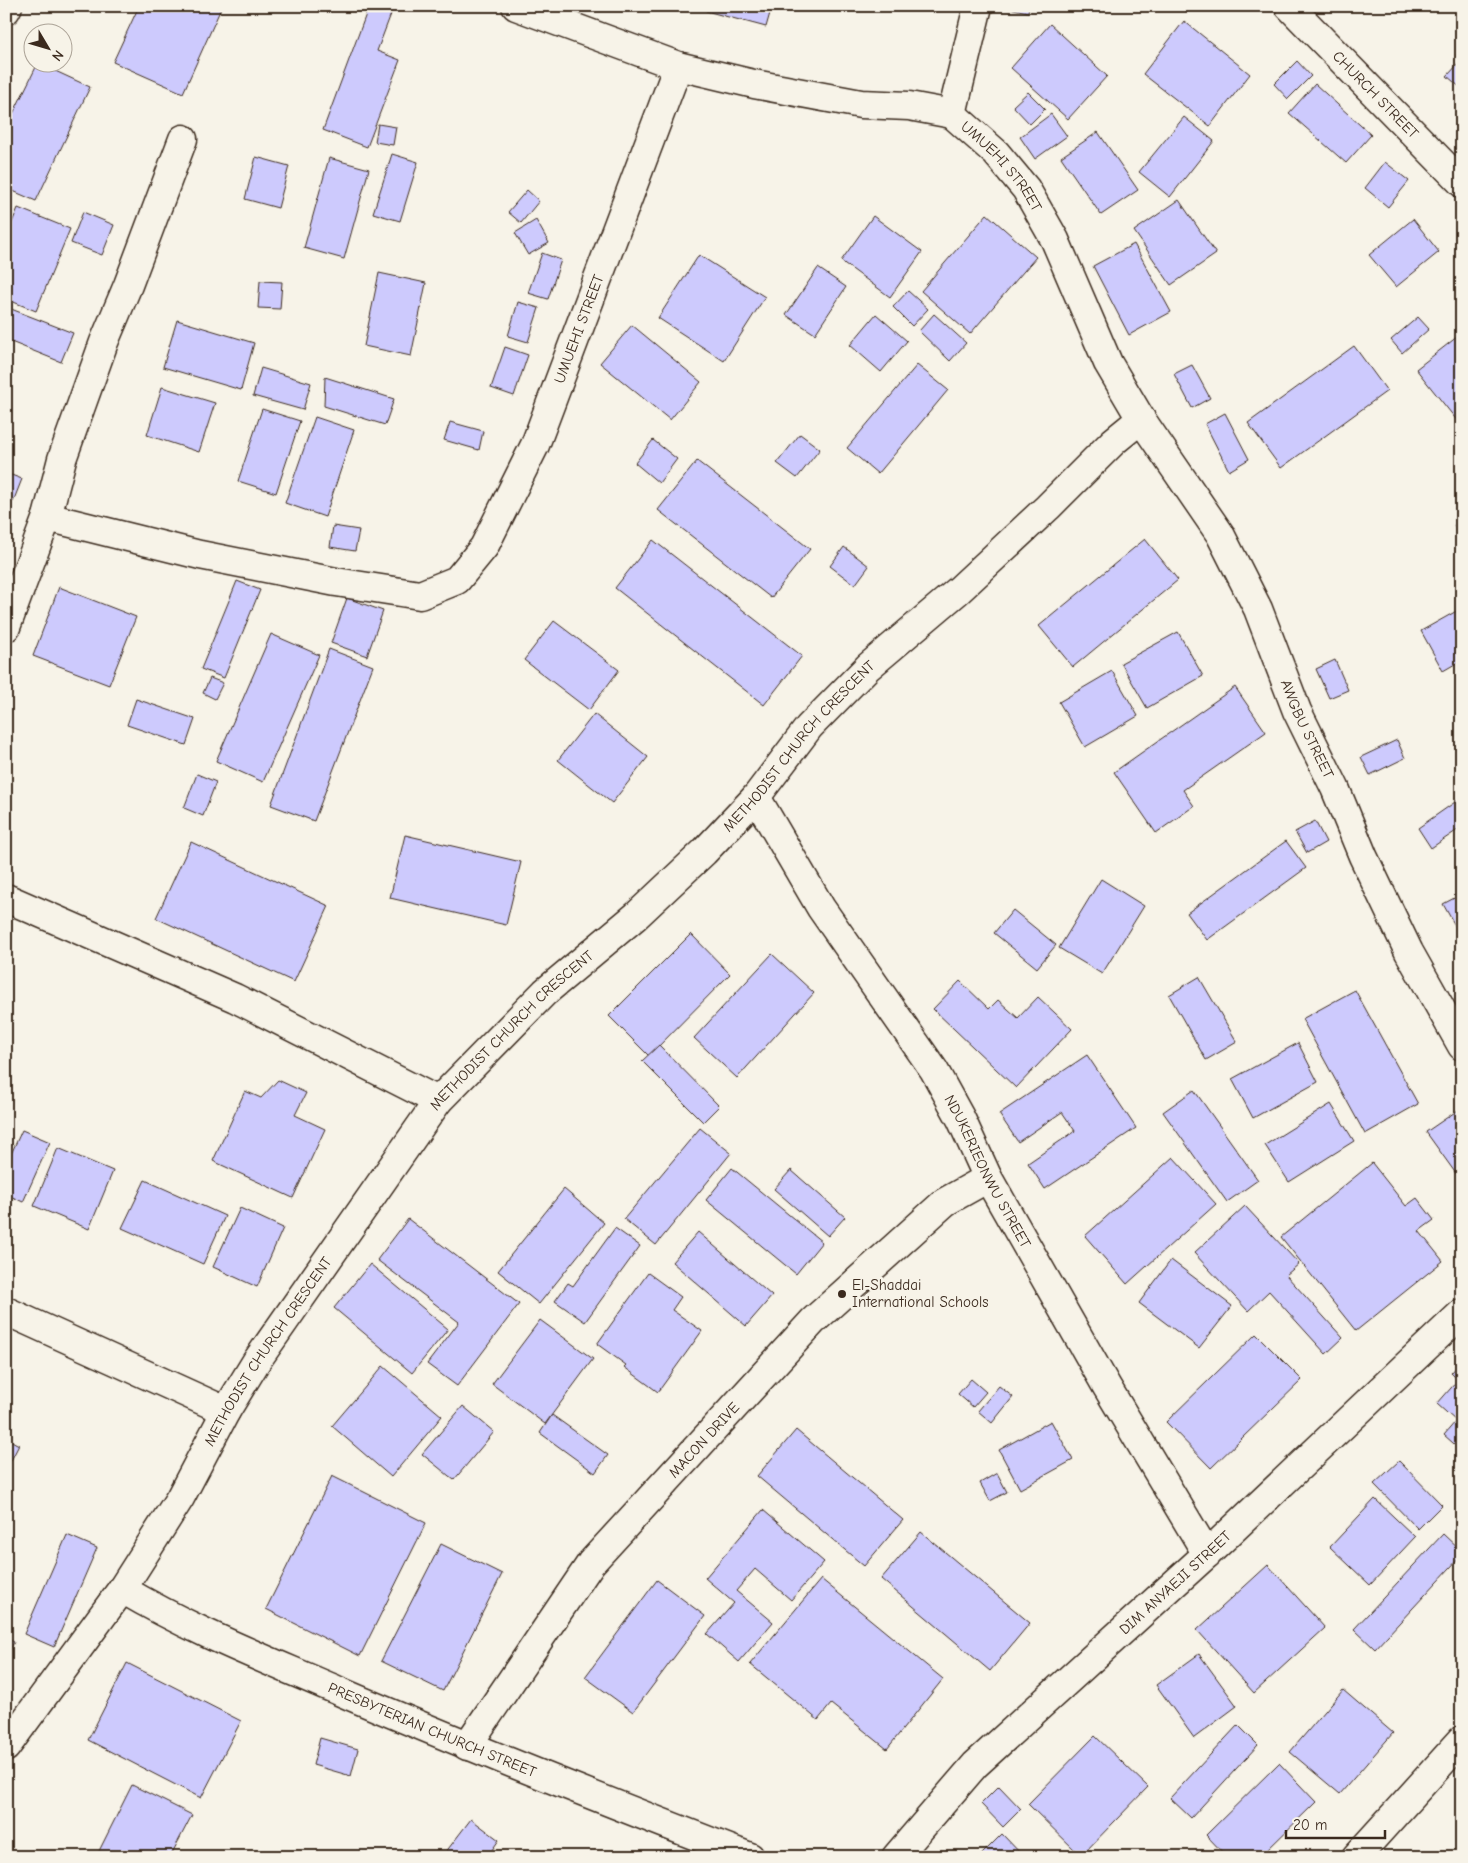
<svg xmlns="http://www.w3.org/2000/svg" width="1468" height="1863" font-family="'Comic Neue',sans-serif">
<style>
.building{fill:#cdcafd;stroke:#3b2a1e}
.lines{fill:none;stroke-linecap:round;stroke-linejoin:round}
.street-casing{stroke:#3b2a1e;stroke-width:31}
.secondary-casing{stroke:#3b2a1e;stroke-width:31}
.street{stroke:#f7f3e8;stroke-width:28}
.secondary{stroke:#f7f3e8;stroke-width:28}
.poi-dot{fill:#3b2a1e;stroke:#f7f3e8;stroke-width:2}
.labels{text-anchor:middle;stroke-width:5;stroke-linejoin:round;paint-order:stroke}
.street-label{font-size:15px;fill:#3b2a1e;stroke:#f7f3e8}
.poi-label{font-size:15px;fill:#3b2a1e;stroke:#f7f3e8;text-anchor:start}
</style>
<rect width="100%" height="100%" fill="#f7f3e8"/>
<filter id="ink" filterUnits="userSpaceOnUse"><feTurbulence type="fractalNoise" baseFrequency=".02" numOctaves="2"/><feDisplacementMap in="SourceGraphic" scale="10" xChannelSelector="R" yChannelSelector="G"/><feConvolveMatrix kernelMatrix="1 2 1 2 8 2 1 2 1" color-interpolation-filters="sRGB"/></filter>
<g filter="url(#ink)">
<g class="building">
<path d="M139,6h83l-39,87 -70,-31z"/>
<path d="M369,6l22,8 -14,37 23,9 -33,87 -44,-17z"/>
<path d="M707,6h65l-6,21 -60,-16z"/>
<path d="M999,6h30l-1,6z"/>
<path d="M1184,21l66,53 -40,52 -67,-52z"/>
<path d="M1050,24l57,52 -39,43 -57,-51z"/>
<path d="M1462,49v40l-15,-13 13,-14 -4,-7z"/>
<path d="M1297,61l14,15 -23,23 -14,-15z"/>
<path d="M38,63l52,24 -54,114 -30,-13v-60z"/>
<path d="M1315,84l56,51 -25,28 -57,-50z"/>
<path d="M1028,92l17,17 -15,15 -17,-18z"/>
<path d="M1051,114l16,22 -32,23 -15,-22z"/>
<path d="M1184,117l30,24 -44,56 -31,-25z"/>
<path d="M378,124l18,3 -3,18 -18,-3z"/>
<path d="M1098,132l40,58 -37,25 -40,-58z"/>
<path d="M392,154l26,8 -18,59 -27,-8z"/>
<path d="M256,157l33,9 -11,42 -33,-9z"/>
<path d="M329,158l40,11 -25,90 -40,-11z"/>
<path d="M1385,162l24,19 -21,26 -23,-19z"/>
<path d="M527,190l12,11 -18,22 -13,-11z"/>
<path d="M1179,200l37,54 -45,31 -37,-54z"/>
<path d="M18,208l52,21 -34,82 -30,-12v-62z"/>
<path d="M83,212l31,13 -12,30 -31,-12z"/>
<path d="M987,214l49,43 -66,77 -49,-43z"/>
<path d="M873,216l49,36 -32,45 -49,-36z"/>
<path d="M1413,219l26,33 -43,35 -27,-32z"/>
<path d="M536,220l13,23 -21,12 -13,-22z"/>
<path d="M1134,244l37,68 -42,23 -36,-69z"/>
<path d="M542,253l19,7 -13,39 -20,-6z"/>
<path d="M699,255l66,42 -41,64 -66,-43z"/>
<path d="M818,268l28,19 -31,47 -29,-19z"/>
<path d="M379,273l47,10 -15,73 -47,-10z"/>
<path d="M260,281l22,1 -2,27 -22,-1z"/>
<path d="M908,291l20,18 -16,17 -19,-19z"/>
<path d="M518,302l21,6 -11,34 -20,-6z"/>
<path d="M6,307l67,26 -12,29 -55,-22z"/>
<path d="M876,314l31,27 -26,31 -31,-27z"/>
<path d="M934,314l32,29 -16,18 -31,-30z"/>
<path d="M1418,317l11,12 -27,24 -11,-13z"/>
<path d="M177,320l77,23 -13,47 -78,-23z"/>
<path d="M632,325l69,57 -31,38 -70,-57z"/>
<path d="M1462,333v88l-3,2 -43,-54z"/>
<path d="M1354,346l33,45 -106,77 -33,-45z"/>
<path d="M505,347l23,8 -14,41 -23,-8z"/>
<path d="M917,365l31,25 -70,84 -31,-26z"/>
<path d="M1192,365l18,33 -18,10 -18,-34z"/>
<path d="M261,368l50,15 -8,27 -50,-14z"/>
<path d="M325,377l69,22 -9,26 -61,-19z"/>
<path d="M162,387l53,16 -16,49 -52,-17z"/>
<path d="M262,409l38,12 -24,72 -38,-12z"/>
<path d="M1225,413l24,46 -20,12 -24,-47z"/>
<path d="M315,417l39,13 -29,87 -40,-14z"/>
<path d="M450,422l33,9 -4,19 -35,-10z"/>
<path d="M800,434l20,15 -23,29 -20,-15z"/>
<path d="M653,440l24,19 -18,24 -24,-20z"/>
<path d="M697,461l113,88 -39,49 -113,-88z"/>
<path d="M6,473l16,6 -9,23 -7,-3z"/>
<path d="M1462,521v19l-8,-15z"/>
<path d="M333,526l26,4 -4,21 -25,-4z"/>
<path d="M1145,539l33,41 -105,87 -34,-41z"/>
<path d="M653,540l149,116 -38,49 -149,-117z"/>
<path d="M844,547l25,19 -14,19 -25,-19z"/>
<path d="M237,581l23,9 -36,88 -23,-9z"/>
<path d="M59,587l77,30 -27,68 -76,-29z"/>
<path d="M347,598l36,13 -16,45 -36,-13z"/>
<path d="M1462,608v52l-19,11 -22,-40z"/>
<path d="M554,621l65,49 -30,40 -65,-50z"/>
<path d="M1178,632l25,44 -56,32 -26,-45z"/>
<path d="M271,634l48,21 -56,127 -47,-21z"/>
<path d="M329,649l44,17 -59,155 -43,-16z"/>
<path d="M1335,660l13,30 -19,8 -13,-29z"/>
<path d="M1112,671l26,45 -53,31 -26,-45z"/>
<path d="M210,678l13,5 -8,16 -12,-6z"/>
<path d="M1235,687l31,45 -83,58 11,16 -38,27 -42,-61z"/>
<path d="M136,699l59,20 -9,26 -59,-20z"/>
<path d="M594,714l54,43 -36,46 -54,-43z"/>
<path d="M1397,740l8,18 -35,17 -9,-18z"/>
<path d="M197,774l19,8 -13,34 -19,-8z"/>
<path d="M1458,800l4,5v22l-31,21 -13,-20z"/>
<path d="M1315,821l11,21 -19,11 -12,-21z"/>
<path d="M405,835l116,27 -15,63 -116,-27z"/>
<path d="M1286,841l20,27 -99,72 -20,-27z"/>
<path d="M191,842l138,64 -35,76 -138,-64z"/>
<path d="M1101,879l43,27 -42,68 -43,-26z"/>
<path d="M1462,894v44l-19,-34z"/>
<path d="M1013,910l43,35 -19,23 -43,-35z"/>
<path d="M691,934l39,40 -81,82 -40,-40z"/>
<path d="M772,954l42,39 -77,85 -43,-40z"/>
<path d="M1199,977l38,65 -31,18 -37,-65z"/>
<path d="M960,981l29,28 9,-9 20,18 20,-21 34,32 -56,59 -83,-79z"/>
<path d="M1355,990l63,114 -53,30 -63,-115z"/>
<path d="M1298,1043l20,39 -65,36 -21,-39z"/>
<path d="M659,1045l60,61 -16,16 -61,-61z"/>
<path d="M1087,1055l49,73 -91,61 -17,-26 47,-32 -13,-19 -44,30 -19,-28z"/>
<path d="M278,1080l28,13 -11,22 30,14 -32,69 -80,-37 32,-70 16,7z"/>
<path d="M1194,1090l64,90 -31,22 -64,-90z"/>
<path d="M1331,1104l23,37 -65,41 -24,-37z"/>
<path d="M1461,1108l1,1v73l-36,-50z"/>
<path d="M700,1128l31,25 -75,92 -32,-26z"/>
<path d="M22,1130l28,12 -27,60 -17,-8v-29z"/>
<path d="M58,1148l55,23 -24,58 -55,-23z"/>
<path d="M1173,1157l43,47 -89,80 -42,-48z"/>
<path d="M1372,1163l34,43 11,-8 17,22 -15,11 24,30 -87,70 -75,-94z"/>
<path d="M732,1168l90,74 -26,32 -90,-74z"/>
<path d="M791,1170l54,47 -17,19 -54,-47z"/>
<path d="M145,1180l80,36 -22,48 -81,-36z"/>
<path d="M564,1189l40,34 -65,81 -41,-33z"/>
<path d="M1245,1206l54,58 -13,11 57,63 -17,16 -57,-63 -21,20 -54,-58z"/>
<path d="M240,1208l43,20 -26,59 -44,-20z"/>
<path d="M408,1219l111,85 -62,82 -30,-22 32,-42 -82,-62z"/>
<path d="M615,1228l25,18 -55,76 -30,-21 13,-18 5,3z"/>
<path d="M698,1232l74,64 -26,30 -74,-64z"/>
<path d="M1171,1260l61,46 -33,42 -60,-45z"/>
<path d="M370,1264l78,65 -36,44 -78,-65z"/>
<path d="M648,1273l33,24 -9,13 30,21 -44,61 -34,-25 2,-2 -29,-21z"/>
<path d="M540,1320l53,39 -48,65 -53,-40z"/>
<path d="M1256,1334l46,46 -91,88 -45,-46z"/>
<path d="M1462,1361v90l-18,-16 12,-14 -19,-17 21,-24 -7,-7z"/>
<path d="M383,1366l59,50 -51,61 -59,-51z"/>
<path d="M971,1379l15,13 -13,15 -15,-13z"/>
<path d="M999,1386l14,11 -21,26 -14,-12z"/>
<path d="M463,1406l31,26 -40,48 -32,-26z"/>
<path d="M552,1415l56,40 -13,18 -55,-40z"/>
<path d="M1051,1421l22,39 -53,29 -21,-39z"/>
<path d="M796,1430l107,90 -39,46 -107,-90z"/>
<path d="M6,1438l13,7 -13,25z"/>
<path d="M1399,1461l43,44 -24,24 -44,-45z"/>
<path d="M997,1473l10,19 -17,9 -10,-18z"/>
<path d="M332,1476l94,47 -66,133 -94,-47z"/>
<path d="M1375,1499l40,38 -45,48 -40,-38z"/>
<path d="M763,1510l61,52 -33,38 -36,-31 -19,22 37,31 -34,40 -32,-28 27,-31 -29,-25z"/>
<path d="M921,1532l109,91 -40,48 -109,-92z"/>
<path d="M1443,1534l19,18v3l-87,94 -21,-20z"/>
<path d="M67,1535l30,13 -43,99 -30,-13z"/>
<path d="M441,1544l61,30 -59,117 -62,-30z"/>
<path d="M1268,1565l57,63 -71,65 -57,-63z"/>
<path d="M821,1579l122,100 -56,70 -56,-45 -13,16 -68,-56z"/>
<path d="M657,1580l48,36 -72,96 -48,-35z"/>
<path d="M6,1638l8,4 -8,15z"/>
<path d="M1199,1654l38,52 -43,32 -38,-53z"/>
<path d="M127,1663l114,58 -40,77 -113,-58z"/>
<path d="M1343,1690l50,43 -53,61 -50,-42z"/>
<path d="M1238,1725l20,20 -67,73 -21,-20z"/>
<path d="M1095,1736l53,51 -67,69 -53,-52z"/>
<path d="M320,1738l38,11 -7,27 -38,-11z"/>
<path d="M1279,1763l37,39 -56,55h-33l-21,-22z"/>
<path d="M132,1785l60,30 -22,42h-74z"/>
<path d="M999,1786l22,23 -18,18 -22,-23z"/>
<path d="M471,1819l28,21 -12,17h-45z"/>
<path d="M1002,1834l22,23h-45z"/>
</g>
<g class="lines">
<defs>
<g id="street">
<path id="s1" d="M516,6l162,60 76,18 107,20 48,2 43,8 44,39 30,36 29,51 53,123 33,56 79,115 38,75 39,102 38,77 28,68 46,96 53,94"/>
<path id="s2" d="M1289,6l173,177"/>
<path d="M6,10l2,-4"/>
<path d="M952,114l26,-108"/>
<path id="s3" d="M47,517l153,38 136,27 84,13 37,-15 27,-33 51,-102 143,-379"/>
<path d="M6,627l41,-110 15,-58 42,-117 24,-57 55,-146"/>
<path id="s4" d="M756,797l65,111 113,162 27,49 27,59 119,209 100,167"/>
<path d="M6,898l229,100 203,103"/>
<path d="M6,1311l220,100"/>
<path id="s5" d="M122,1589c71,42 143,70 219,103 135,58 272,112 409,165"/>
<path id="s6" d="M467,1746l124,-183 222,-242 132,-119 43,-24"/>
<path id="s7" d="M6,1747l116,-158 58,-91 46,-87 30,-49 182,-261 107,-109 91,-76 68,-64 52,-55 53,-70 59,-60 91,-77 89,-83 66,-66 27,-22"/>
<path id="s8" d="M896,1857l79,-92 232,-211 255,-241"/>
</g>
<path id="secondary" d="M1356,1857l106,-117"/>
</defs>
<use href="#street" class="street-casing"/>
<use href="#secondary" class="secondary-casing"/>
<use href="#street" class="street"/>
<use href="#secondary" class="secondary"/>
</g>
</g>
<circle class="poi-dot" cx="842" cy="1294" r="5"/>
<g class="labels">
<g class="street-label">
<text dy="5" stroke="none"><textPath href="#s2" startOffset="124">CHURCH STREET</textPath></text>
<text dy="5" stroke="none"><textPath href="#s1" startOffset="524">UMUEHI STREET</textPath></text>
<text dy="5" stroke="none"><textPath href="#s3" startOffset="702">UMUEHI STREET</textPath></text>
<text dy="5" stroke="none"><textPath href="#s1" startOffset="1168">AWGBU STREET</textPath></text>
<text dy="5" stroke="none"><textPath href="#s7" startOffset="1285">METHODIST CHURCH CRESCENT</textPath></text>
<text dy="5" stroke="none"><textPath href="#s7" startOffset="880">METHODIST CHURCH CRESCENT</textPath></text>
<text dy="5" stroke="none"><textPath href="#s4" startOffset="441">NDUKERIEONWU STREET</textPath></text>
<text dy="5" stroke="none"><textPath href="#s7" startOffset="475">METHODIST CHURCH CRESCENT</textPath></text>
<text dy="5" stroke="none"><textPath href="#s6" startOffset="388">MACON DRIVE</textPath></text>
<text dy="5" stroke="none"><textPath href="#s8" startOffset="392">DIM ANYAEJI STREET</textPath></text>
<text dy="5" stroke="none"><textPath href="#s5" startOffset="341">PRESBYTERIAN CHURCH STREET</textPath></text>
</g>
<g class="poi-label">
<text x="852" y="1290">El-Shaddai<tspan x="852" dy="17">International Schools</tspan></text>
</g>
</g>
<rect width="1468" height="1863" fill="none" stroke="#f7f3e8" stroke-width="25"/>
<rect x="12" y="12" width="1443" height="1838" fill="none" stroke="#3b2a1e" stroke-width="2" filter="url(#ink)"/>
<g transform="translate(48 48) rotate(128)"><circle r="24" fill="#f7f3e8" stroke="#aca397"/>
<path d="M0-4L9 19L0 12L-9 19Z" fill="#3b2a1e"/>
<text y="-8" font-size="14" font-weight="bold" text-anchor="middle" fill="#3b2a1e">N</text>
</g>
<path d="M1286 1830v8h99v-8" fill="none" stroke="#3b2a1e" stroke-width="2.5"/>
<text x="1293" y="1830" font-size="15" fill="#3b2a1e" stroke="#f7f3e8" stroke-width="4" paint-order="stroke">20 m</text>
</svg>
